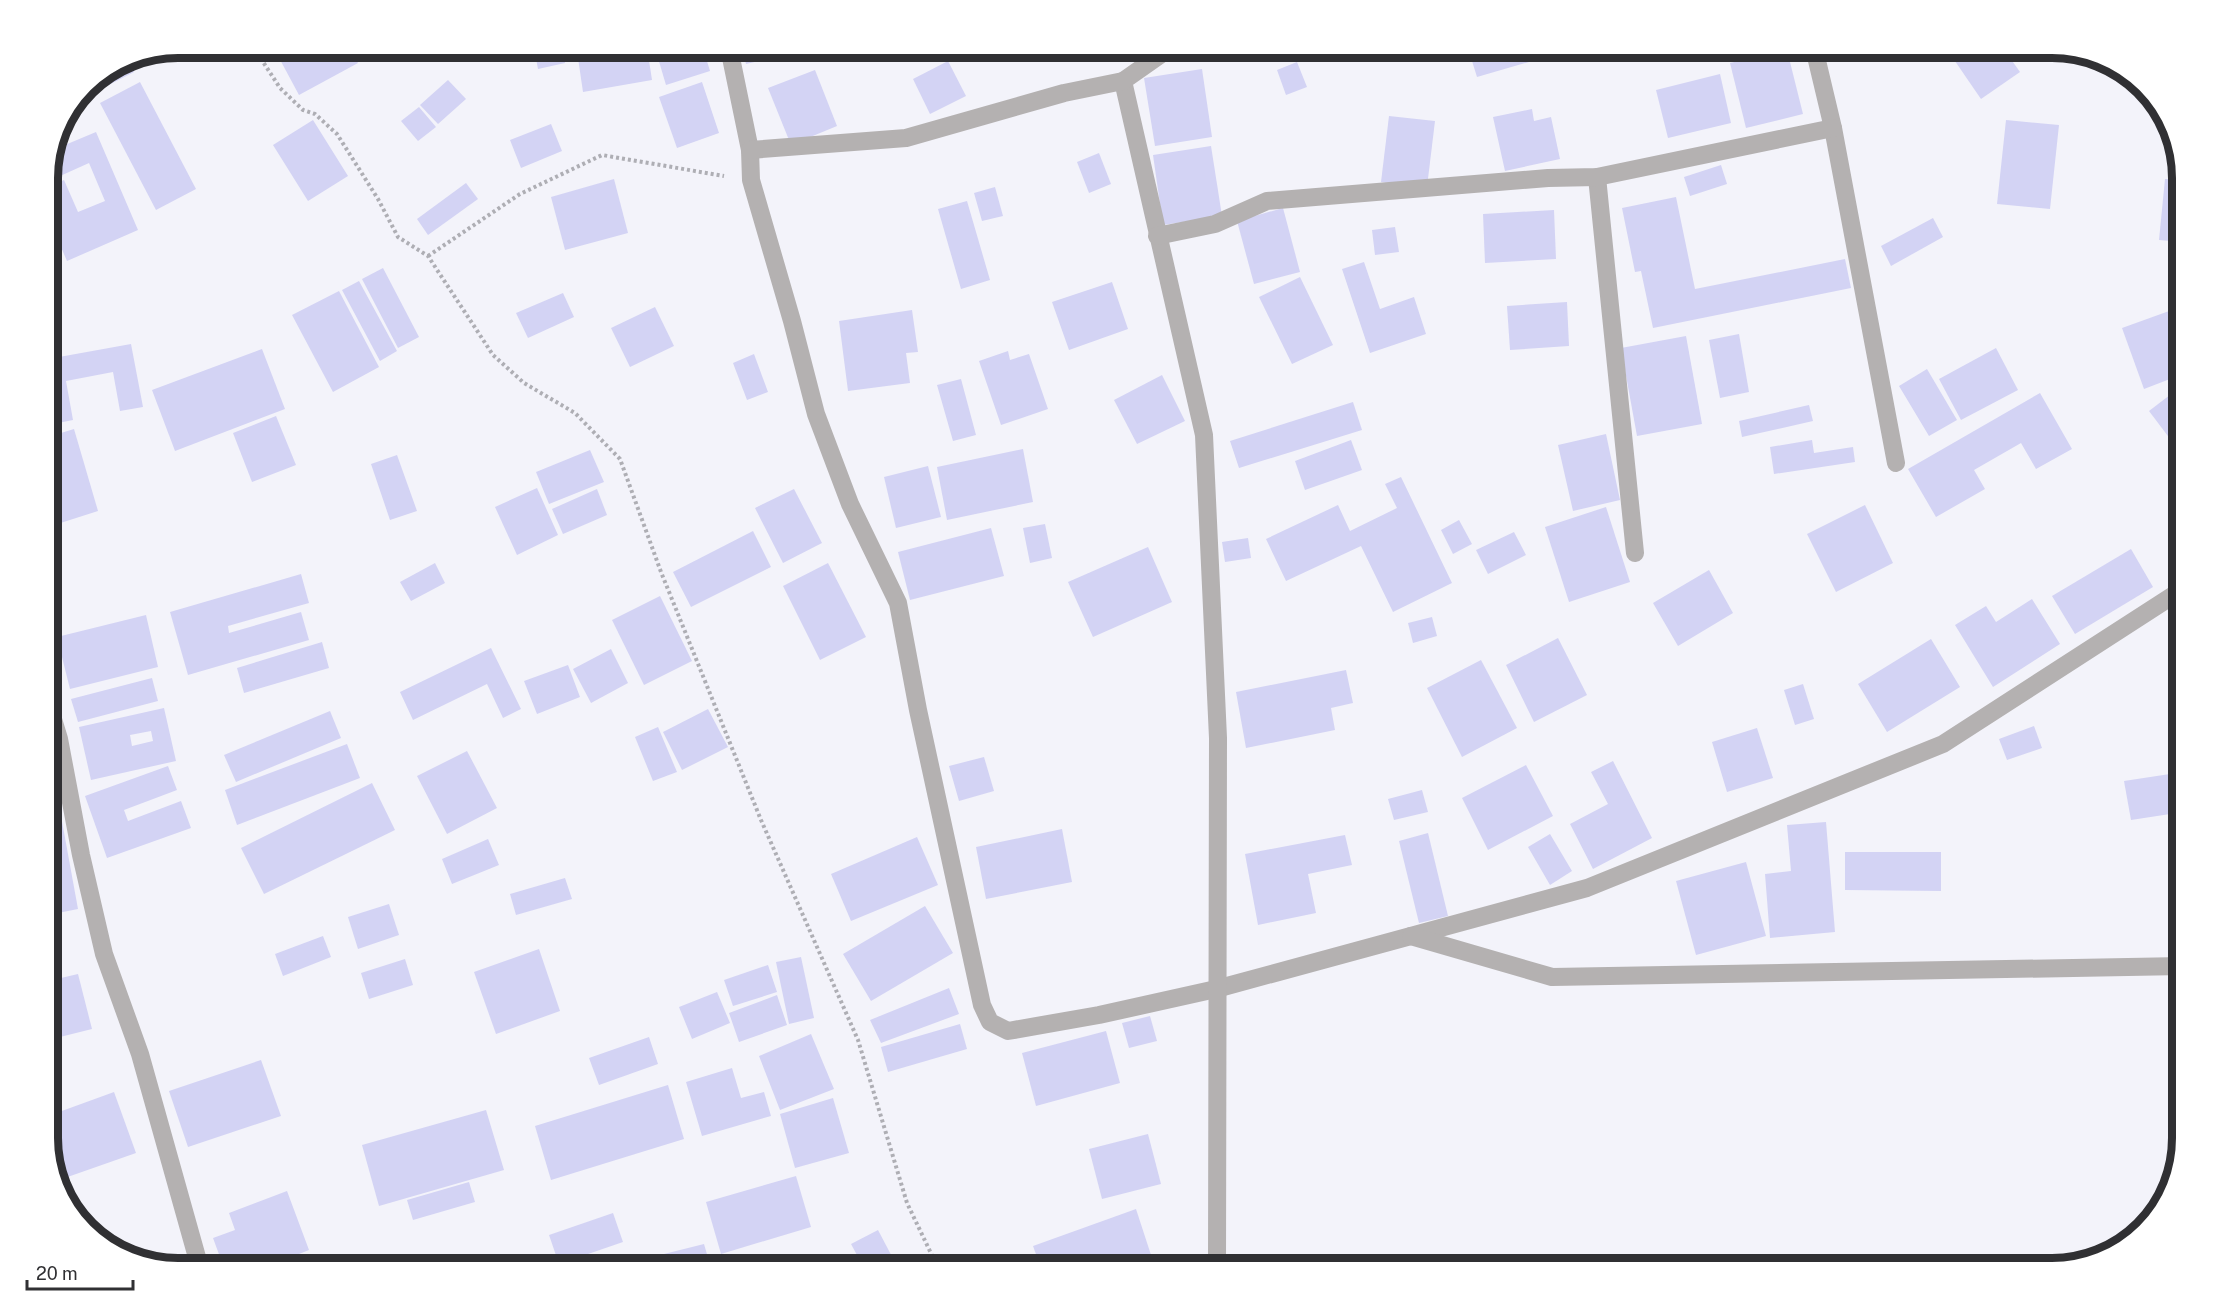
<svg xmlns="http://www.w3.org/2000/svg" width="2231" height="1316" font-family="'Public Sans',sans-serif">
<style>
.building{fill:#d3d3f4;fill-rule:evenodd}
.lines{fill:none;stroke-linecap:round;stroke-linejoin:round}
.path{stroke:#aeaeb4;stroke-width:4;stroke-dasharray:3 3;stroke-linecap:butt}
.minor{stroke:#b4b1b1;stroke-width:18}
.rim{fill:none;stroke:#303033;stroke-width:8}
</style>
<rect width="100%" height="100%" fill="#f3f3fa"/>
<g class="building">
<path d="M289,48h61l8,15 -59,32 -22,-41z"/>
<path d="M371,48h18l-14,8z"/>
<path d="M534,48h28l3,15 -27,6z"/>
<path d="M567,48h35v1l-34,7z"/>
<path d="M647,48l5,32 -69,12 -5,-34z"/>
<path d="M655,48h48l7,23 -44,14z"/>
<path d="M742,48h66v1l-62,15z"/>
<path d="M1468,48h83l2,7 -76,22z"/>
<path d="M1559,48h57v4l-56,6z"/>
<path d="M1946,48h57l17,24 -39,27z"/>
<path d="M1787,50l16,64 -57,14 -16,-65z"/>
<path d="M127,59l7,13 -39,20 -4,-9z"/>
<path d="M948,61l18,35 -36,18 -17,-35z"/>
<path d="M1297,62l10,25 -21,8 -9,-25z"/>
<path d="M1202,69l10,68 -57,9 -11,-68z"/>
<path d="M815,70l22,56 -46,19 -23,-57z"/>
<path d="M1720,74l11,49 -63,15 -12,-48z"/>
<path d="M448,80l18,19 -28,25 -18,-19z"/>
<path d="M140,82l56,107 -40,21 -56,-107z"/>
<path d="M702,82l17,51 -42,15 -18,-51z"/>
<path d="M419,107l17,20 -18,14 -17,-20z"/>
<path d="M1532,109l2,12 17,-4 9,42 -55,12 -12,-54z"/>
<path d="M1389,116l46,5 -8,66 -46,-5z"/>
<path d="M313,120l35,56 -40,25 -35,-56z"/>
<path d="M2006,120l53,5 -9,84 -53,-5z"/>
<path d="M551,124l11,27 -41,17 -11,-28z"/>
<path d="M96,132l42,98 -71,31 -19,-44v-30l16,-7 14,32 27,-11 -16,-38 -40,18 -1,-11 5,-20z"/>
<path d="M1211,146l11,70 -59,9 -10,-70z"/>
<path d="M1099,153l12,31 -22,9 -12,-31z"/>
<path d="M1721,165l6,19 -37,12 -6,-19z"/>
<path d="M614,179l14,54 -63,17 -14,-53z"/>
<path d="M2165,179l18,1v62l-24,-2z"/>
<path d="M466,183l12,16 -50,36 -11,-16z"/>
<path d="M995,187l8,29 -21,5 -8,-28z"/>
<path d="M1676,197l19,92 150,-30 6,29 -198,40 -12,-57 -6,1 -13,-64z"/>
<path d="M967,201l23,79 -29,9 -23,-80z"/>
<path d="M1283,208l17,64 -46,12 -17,-63z"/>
<path d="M1554,210l2,49 -71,4 -2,-49z"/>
<path d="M1933,218l10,19 -52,29 -10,-20z"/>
<path d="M1395,227l4,25 -24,3 -3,-25z"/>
<path d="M1364,262l16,47 34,-12 12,37 -56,19 -28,-84z"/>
<path d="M383,268l36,69 -21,11 -36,-69z"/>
<path d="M1300,277l33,68 -41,19 -33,-67z"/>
<path d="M359,281l38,70 -17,10 -38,-71z"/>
<path d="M1112,282l16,47 -59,21 -17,-48z"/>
<path d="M339,291l40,76 -46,25 -41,-77z"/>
<path d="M563,293l11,24 -46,21 -12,-25z"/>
<path d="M1567,302l2,44 -59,4 -3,-44z"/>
<path d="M2183,306v68l-39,15 -22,-61z"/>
<path d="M655,307l19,39 -44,21 -19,-39z"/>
<path d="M912,310l6,42 -12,1 4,30 -62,8 -9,-70z"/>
<path d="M1739,334l10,58 -29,6 -11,-58z"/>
<path d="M1686,336l16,88 -65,12 -16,-88z"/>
<path d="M131,344l12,63 -23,4 -7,-39 -47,9 7,39 -25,5v-66z"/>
<path d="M1996,348l22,42 -57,30 -22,-41z"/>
<path d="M262,349l23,60 -110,42 -23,-61z"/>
<path d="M1008,351l2,9 19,-6 19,55 -47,16 -22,-64z"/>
<path d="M754,354l14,38 -21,8 -14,-37z"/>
<path d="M1927,369l30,51 -28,16 -30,-50z"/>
<path d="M1162,375l23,46 -48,23 -23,-44z"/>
<path d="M961,379l15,56 -23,6 -16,-56z"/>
<path d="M2183,385v71l-34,-45z"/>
<path d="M2040,393l32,56 -36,20 -15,-26 -47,27 11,19 -49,28 -28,-48z"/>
<path d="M1353,402l9,28 -123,38 -9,-27z"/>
<path d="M1809,405l4,16 -71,16 -3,-16z"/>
<path d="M276,416l20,49 -44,17 -19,-49z"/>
<path d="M74,429l24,82 -50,16v-90z"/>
<path d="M1606,434l14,66 -47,11 -15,-66z"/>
<path d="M1351,440l11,30 -57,20 -10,-29z"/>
<path d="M1812,440l2,13 39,-6 2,15 -81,12 -4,-27z"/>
<path d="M1023,449l10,53 -86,18 -10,-53z"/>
<path d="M590,450l14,32 -55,22 -13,-32z"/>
<path d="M397,455l20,56 -27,9 -19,-56z"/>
<path d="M928,466l13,51 -45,11 -12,-51z"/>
<path d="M1401,477l51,106 -59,29 -32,-66 -75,35 -20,-42 72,-34 12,26 47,-23 -12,-24z"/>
<path d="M537,488l21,47 -41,20 -22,-48z"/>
<path d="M597,489l10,26 -44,19 -11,-25z"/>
<path d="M794,489l28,54 -39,20 -28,-55z"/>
<path d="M1865,505l28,58 -57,29 -29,-58z"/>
<path d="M1606,507l24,75 -61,20 -24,-75z"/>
<path d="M1459,520l13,24 -19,10 -12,-24z"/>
<path d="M1045,524l7,34 -22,5 -7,-35z"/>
<path d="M991,528l13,48 -94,24 -12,-48z"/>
<path d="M753,531l18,36 -80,40 -18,-35z"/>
<path d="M1514,532l12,23 -38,19 -12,-24z"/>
<path d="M1248,538l3,20 -26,4 -3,-20z"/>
<path d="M1148,547l24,55 -79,35 -25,-55z"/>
<path d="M2131,549l22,38 -78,47 -23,-38z"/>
<path d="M435,563l10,20 -34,18 -11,-19z"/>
<path d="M828,563l38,74 -46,23 -37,-74z"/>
<path d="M1709,570l24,43 -55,33 -25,-43z"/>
<path d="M301,574l8,29 -81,23 1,7 72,-21 8,28 -121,35 -18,-63z"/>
<path d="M660,596l32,65 -48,24 -32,-65z"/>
<path d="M2032,599l28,45 -67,43 -38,-62 31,-19 10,16z"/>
<path d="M146,615l12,52 -88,22 -13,-52z"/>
<path d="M1432,617l5,19 -24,7 -5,-20z"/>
<path d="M1558,638l29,57 -53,27 -28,-57z"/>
<path d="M1931,639l29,48 -73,45 -29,-48z"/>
<path d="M322,642l7,26 -85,25 -7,-25z"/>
<path d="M491,648l30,61 -18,9 -16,-34 -74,36 -13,-28z"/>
<path d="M611,649l17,34 -37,20 -18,-34z"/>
<path d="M1481,660l36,68 -55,29 -35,-69z"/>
<path d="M568,665l12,32 -43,17 -13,-33z"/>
<path d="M1346,670l7,33 -22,5 4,22 -89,18 -10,-56z"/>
<path d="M152,678l6,23 -80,21 -7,-23z"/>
<path d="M1803,684l11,35 -19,6 -11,-35z"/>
<path d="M164,708l12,53 -85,19 -12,-53zM151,731l2,10 -21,5 -2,-11z"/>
<path d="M708,709l20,38 -46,23 -19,-38z"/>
<path d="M330,711l11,27 -105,44 -12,-27z"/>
<path d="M2034,726l8,22 -35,12 -8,-21z"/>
<path d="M658,727l19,45 -24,9 -18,-44z"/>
<path d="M1757,728l16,50 -46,14 -15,-50z"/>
<path d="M347,744l13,34 -123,47 -12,-35z"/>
<path d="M467,751l30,57 -50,26 -30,-58z"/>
<path d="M984,757l10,34 -35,10 -10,-35z"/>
<path d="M1613,761l39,77 -59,31 -23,-45 38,-20 -17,-32z"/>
<path d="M1526,765l27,51 -65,34 -26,-52z"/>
<path d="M168,766l9,24 -53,20 4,11 53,-20 10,27 -84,30 -22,-62z"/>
<path d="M2183,772v40l-52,8 -7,-39z"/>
<path d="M372,783l23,47 -131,64 -23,-46z"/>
<path d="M1422,790l6,22 -34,8 -6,-21z"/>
<path d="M57,794l21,115 -30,6v-120z"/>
<path d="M1826,822l9,110 -65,6 -5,-64 26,-3 -4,-46z"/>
<path d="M1062,829l10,53 -86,17 -10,-52z"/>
<path d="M1428,833l20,83 -29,7 -20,-82z"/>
<path d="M1550,834l22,37 -22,14 -22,-38z"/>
<path d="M1345,835l7,30 -44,9 8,39 -58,12 -13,-71z"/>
<path d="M917,837l21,48 -87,36 -20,-47z"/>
<path d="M488,839l11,26 -47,19 -10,-25z"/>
<path d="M1845,852h96v39l-96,-1z"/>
<path d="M1746,862l20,74 -70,19 -20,-74z"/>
<path d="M565,878l7,21 -56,16 -6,-21z"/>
<path d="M389,904l10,31 -41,14 -10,-32z"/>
<path d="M925,906l28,47 -82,48 -28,-47z"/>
<path d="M323,936l8,21 -48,19 -8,-22z"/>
<path d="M539,949l21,62 -64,23 -22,-62z"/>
<path d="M801,957l13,61 -25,6 -13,-62z"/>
<path d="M405,959l8,26 -44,14 -8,-26z"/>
<path d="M768,965l9,27 -44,14 -9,-26z"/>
<path d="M78,974l14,55 -44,11v-59z"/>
<path d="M949,988l10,26 -78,29 -11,-23z"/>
<path d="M717,992l13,31 -38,16 -13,-32z"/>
<path d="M777,995l10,30 -48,17 -10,-29z"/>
<path d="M1150,1016l7,25 -28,7 -7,-25z"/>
<path d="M960,1024l7,25 -79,23 -7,-25z"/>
<path d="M1106,1031l14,52 -84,23 -14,-53z"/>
<path d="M811,1034l23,55 -54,21 -21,-54z"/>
<path d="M649,1037l9,27 -59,21 -10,-27z"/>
<path d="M261,1060l20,56 -93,31 -19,-56z"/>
<path d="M732,1068l9,30 23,-6 7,24 -69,20 -16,-54z"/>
<path d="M668,1085l16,54 -133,41 -16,-54z"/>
<path d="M114,1092l22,61 -77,27 -11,-34v-30z"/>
<path d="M833,1098l16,55 -54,15 -15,-54z"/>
<path d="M486,1110l18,60 -125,36 -17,-61z"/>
<path d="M1148,1134l13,50 -59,15 -13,-50z"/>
<path d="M796,1176l15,51 -90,27 -15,-52z"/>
<path d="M469,1182l6,20 -62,18 -6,-20z"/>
<path d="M287,1191l22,59 -45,18h-40l-11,-30 22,-8 -6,-17z"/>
<path d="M1136,1209l15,46 -37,13h-73l-8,-22z"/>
<path d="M613,1213l10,29 -64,22 -10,-29z"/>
<path d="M878,1230l20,38h-34l-13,-24z"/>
<path d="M704,1244l7,24h-99v-1z"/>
</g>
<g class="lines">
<g class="path">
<path d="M254,48l26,40 23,22 12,4 22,20 41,65 20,38 30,19 65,99 31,28 51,30 45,46 41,113 100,248 97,220 49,163 31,65"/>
<path d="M428,256l92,-62 82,-39 122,21"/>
</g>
<g class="minor">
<path d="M729,48l21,102 1,30 41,141 24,93 34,90 48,99 20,107 64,295 8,17 18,9 91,-16 117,-26 371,-101 356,-144 240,-155"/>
<path d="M1170,48l-47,33 81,354 14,303 -1,530"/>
<path d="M1814,48l19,80 63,335"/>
<path d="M750,150l156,-12 158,-45 59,-12"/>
<path d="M1597,177l38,376"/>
<path d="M1157,236l58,-12 52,-23 281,-23 49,-1 236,-49"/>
<path d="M48,703l11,36 22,116 23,99 36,100 60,214"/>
<path d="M1411,936l141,41 631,-11"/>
</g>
</g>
<path d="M0 0H2231V1316H0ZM178 58H2052A120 120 0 0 1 2172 178V1138A120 120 0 0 1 2052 1258H178A120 120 0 0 1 58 1138V178A120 120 0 0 1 178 58Z" fill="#fff" fill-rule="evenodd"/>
<path class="rim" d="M178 58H2052A120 120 0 0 1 2172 178V1138A120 120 0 0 1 2052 1258H178A120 120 0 0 1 58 1138V178A120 120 0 0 1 178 58Z"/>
<path d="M27 1280v9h106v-9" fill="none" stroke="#303033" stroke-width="3"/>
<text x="36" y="1280" font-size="18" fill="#303033" stroke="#ffffff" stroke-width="4.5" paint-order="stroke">20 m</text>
</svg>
